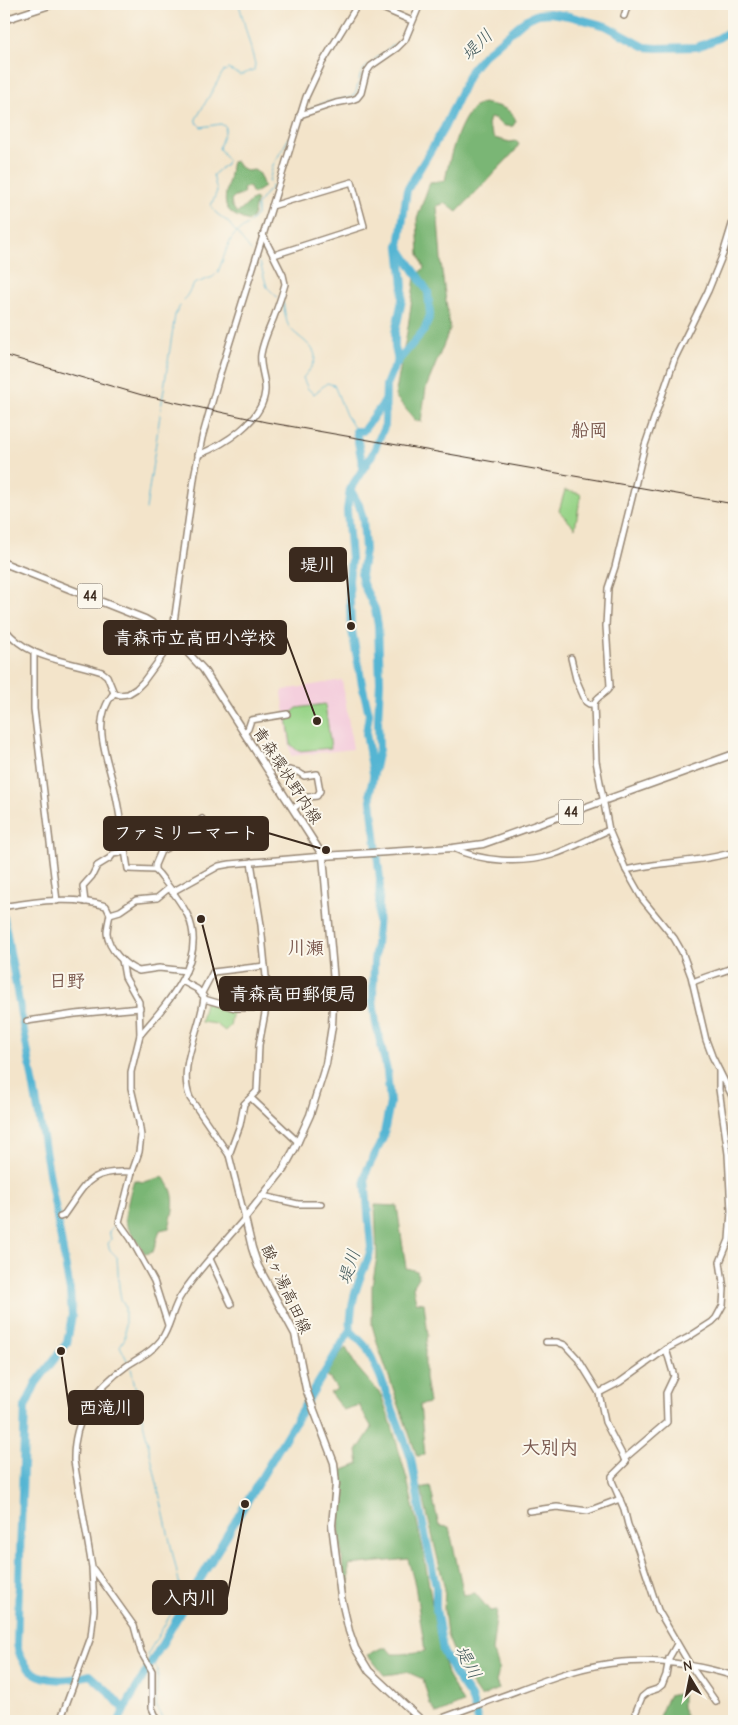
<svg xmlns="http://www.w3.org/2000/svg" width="738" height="1725" font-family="'Comic Neue','Klee One',sans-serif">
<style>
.built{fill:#f4cfdd}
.green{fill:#98d488;stroke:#6a7f53}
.forest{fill:#7ab674;stroke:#5a7049}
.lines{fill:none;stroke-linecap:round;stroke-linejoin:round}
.stream{stroke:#54b5d3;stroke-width:1}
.river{stroke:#54b5d3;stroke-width:8}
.minor-casing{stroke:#978774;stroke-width:8}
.major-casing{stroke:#978774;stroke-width:9}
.minor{stroke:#fff;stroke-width:5}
.major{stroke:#fff;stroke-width:6}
.rail{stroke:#3b2a1e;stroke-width:1}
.labels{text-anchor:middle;stroke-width:4;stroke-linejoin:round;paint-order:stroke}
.shield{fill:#fbf7ec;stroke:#75685c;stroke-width:1}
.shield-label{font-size:15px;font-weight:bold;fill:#3b2a1e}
.street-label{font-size:16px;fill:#3b2a1e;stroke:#fbf7ec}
.water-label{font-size:18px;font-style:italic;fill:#445b5d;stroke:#fbf7ec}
.neighbourhood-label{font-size:18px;font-weight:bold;fill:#79574d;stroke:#fbf7ec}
.quarter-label{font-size:19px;font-weight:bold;fill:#79574d;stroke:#fbf7ec}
.leader{fill:none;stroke:#3b2a1e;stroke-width:2}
.callout-dot{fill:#3b2a1e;stroke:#fbf7ec;stroke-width:2}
.callout{fill:#3b2a1e;stroke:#3b2a1e;stroke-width:2}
.callout-label{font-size:18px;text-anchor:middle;font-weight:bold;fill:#fff}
</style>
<rect width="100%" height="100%" fill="#fbf7ec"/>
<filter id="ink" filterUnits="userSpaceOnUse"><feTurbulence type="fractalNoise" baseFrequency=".02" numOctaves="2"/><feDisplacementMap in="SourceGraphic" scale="10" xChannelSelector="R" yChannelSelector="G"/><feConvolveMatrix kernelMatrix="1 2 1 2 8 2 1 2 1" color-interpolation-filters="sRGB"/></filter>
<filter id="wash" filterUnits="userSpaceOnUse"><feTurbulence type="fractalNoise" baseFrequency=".0096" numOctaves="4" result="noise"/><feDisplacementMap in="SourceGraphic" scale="20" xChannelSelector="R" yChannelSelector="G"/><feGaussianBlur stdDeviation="1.12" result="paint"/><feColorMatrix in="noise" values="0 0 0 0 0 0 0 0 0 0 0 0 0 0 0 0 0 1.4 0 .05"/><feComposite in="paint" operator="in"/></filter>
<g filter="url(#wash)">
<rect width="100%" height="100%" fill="#f3e4ca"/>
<path class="built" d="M342,680l11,69 -62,7 -9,-63 2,-3z"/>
<g class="green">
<path d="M565,490l16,4 -6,34 -16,-17z"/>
<path d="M325,704l6,44 -33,3 -7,-6 -4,-28 10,-9z"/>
<path d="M205,1002l28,8 -3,16 -5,5 -9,-7 -15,-2z"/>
</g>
<g class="forest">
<path d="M483,103c14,3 28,4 33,18l-3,5c-9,1 -13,-1 -18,-8h-5l-2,7 6,13 16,4 6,-1 3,3 -4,7 -58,61 -12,-9 -8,3 5,66 8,57 -24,59 -5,34 -6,-2 -20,-24 13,-69 7,-50 9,-9 -5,-14 -2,-35 13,-37 15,-1c4,-20 15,-73 38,-78z"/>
<path d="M236,161l4,6 7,4 7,-1 5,3 5,14 -11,7 -4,-8 -6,3 1,3 -5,4h-4l-4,4 1,6 5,7c8,-4 10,-11 18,-14l2,1c-4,7 0,14 -8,21 -37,-11 -20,-27 -18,-55l1,-4z"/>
<path d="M163,1177c15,16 11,31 6,51l-9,2 -7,22 -8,2c-5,-10 -19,-25 -20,-35 -1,-3 7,-34 9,-39l9,2z"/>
<path d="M375,1205l22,1 9,62 11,3 2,6 -6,10 3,15 8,1 4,32 -3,17v26l4,25 -9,2 5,50 -8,1 -39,-110 -6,-21v-39l5,-29z"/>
<path d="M346,1348l10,18 25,29 10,28 16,56 16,70 14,85 10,40 16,29 -26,11 -7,-10 -7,-25 -16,-7 -23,3 -16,-20 13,-7h6l5,6h10l23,-3 -10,-66 -7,-26 -59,6v23l-4,1 -6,-62 2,-56 18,-7 -2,-13 15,-23 -13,-23 -16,5 -13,-17 7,-4 -10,-14 14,-23z"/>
<path d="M430,1486l9,40 10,1 15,68 11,-2 15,18 7,-1 -5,42c7,10 8,19 4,30l3,7 -19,8 -20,-30 -13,-32 -3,-26 1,-20 -24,-101z"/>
<path d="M682,1693v14l5,14h-30l11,-25z"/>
</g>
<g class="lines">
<g class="stream">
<path d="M239,4l16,60 -1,6 -14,5 -12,-6 -5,3 -27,47v3l5,5 20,-3 5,3 -7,21 8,12 -1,4 -13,11 4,16 -6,15 5,7 12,9 23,29"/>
<path d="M373,61l21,-17"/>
<path d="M312,108l11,-5 29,-6 4,-5 5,-19 7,-8"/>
<path d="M269,182l4,-17 16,-27"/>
<path d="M250,223l7,-9v-9l10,-13 4,-3v-3"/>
<path d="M260,263l7,24 11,11"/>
<path d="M184,300l10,-16 19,-7 5,-5 11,-29 5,-8 13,-10"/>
<path d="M283,302c2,9 2,19 7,26 7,9 26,18 25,30 -1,8 -8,14 -12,20l5,11 6,5 13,-11 7,2 12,30 10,16"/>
<path d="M146,509l29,-194 5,-9"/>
<path d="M115,1225l-6,6 2,8 -3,5 2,6 7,7 2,30 2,12 4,8v31l-5,8 8,16"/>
<path d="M131,1368l51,227 -35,60 11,15 -2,37 8,14"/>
</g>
<g class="river">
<path d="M398,361l-3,-14v-14l7,-33 1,-14 -4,-40 8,-56 37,-62 27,-58 13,-15 41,-35 13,-6 12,-1 19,3 37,10 39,21 12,1 40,-1 20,-8 14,-9 3,-4"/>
<path d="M363,468l-7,-37h7l22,-30"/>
<path d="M350,489l9,16 4,14 2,31 -4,25 2,9 12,25 3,16 2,57 -2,38 1,29 -9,43 10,87 -2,48 -4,35 -1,38 3,24 11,47 3,32 -7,35 -16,32 -2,8 6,69c-2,14 -9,24 -13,37 -6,15 -7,30 -8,46l17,18 13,28 31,82 10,57 11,52 4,19v22l7,43 11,22 17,24 7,24"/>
<path d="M373,773l-7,-39 3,-20 -7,-30 -11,-58 -2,-46 2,-21 -4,-48 3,-22 22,-34 13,-30 1,-40 5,-12 7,-12 27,-32 5,-14 -2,-23 -29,-45"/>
<path d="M4,918l66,373 2,24 -5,28 -31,40 -11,24 -8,237c7,39 41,40 73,31l18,16 12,14"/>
<path d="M119,1721l6,-13 58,-100 167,-278"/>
</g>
</g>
</g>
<g filter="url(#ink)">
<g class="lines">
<defs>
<g id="minor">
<path d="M373,4l39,17"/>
<path d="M624,16l4,-12"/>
<path d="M300,115l36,-12 16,-3 5,-2 4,-5 5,-20 5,-7 26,-18 8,-8 15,-36"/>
<path d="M272,206l80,-24 12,44 -90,29"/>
<path d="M734,218l-11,36 -15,37 -33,67 -30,87 -30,122 -7,21 -2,38 4,60c-3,8 -14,10 -16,18l2,57 13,69 17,40 17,30 31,38 8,14 9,24 15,64 6,16 22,44"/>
<path d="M198,455c25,-10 65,-34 67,-64 1,-13 -6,-24 -4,-37 2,-13 8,-25 13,-37 4,-11 8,-22 11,-33l-2,-9 -20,-40"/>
<path d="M4,628c26,33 60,31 98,44l5,4 7,17"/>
<path d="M34,654v55l23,192"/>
<path d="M571,658l5,21 10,23 3,2h5"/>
<path d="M114,693l6,2 8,-1 8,-5 7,-7 28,-38 24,-172 7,-34 17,-61 87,-280 16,-34 36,-59"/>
<path d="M114,693c-26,30 -4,70 2,103 5,24 8,49 12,73l27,1 4,4c10,13 22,27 29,42 20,44 -22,89 -48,119"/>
<path d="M244,732l4,-3 3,-9 36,-6"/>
<path d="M289,770l9,2 6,4 13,-2 3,17 -3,5 -9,1 -14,11"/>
<path d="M453,848c28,14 69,16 99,7 19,-6 38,-17 57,-25"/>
<path d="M155,870v-5l6,-14 30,-15 4,-12 7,-5"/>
<path d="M626,870c36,-9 73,-7 108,-18"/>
<path d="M172,892l47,-26 11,-2 93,-8"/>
<path d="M85,902l-2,-16 9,-10 5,-10 13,-8 3,-4 12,-2"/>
<path d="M7,906c31,-5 67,-10 99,0l4,8c-1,6 -3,13 -3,19 1,16 18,33 32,38l20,-3 27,3"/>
<path d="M110,914l10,-3 16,-11 21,-2 12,-10"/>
<path d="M122,960l3,17 14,25 1,33 -9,37v16l8,34 2,14 -2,16 -7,20 -13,50 12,17 23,42 14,44"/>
<path d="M693,982c13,-6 28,-9 41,-15"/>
<path d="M202,993l11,-21 52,-6"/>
<path d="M204,999l31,9h31"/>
<path d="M27,1021l48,-7 65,-6"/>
<path d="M251,1098l47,44"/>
<path d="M229,1155l11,-30 4,-21 13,-13 2,-46 7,-37 1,-21 -6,-62 -10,-63"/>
<path d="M263,1196l35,8h23"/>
<path d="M60,1217l3,-1c24,-33 24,-46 69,-44"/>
<path d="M210,1259l21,45"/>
<path d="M546,1342h11l8,3 13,14 21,34 6,29 21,40 -14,14v5l12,28 4,16 10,24 20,61 32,55 26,37"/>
<path d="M599,1393l21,-11 46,-33 21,-11 25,-16 4,-4 7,-13 1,-16 -4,-27 9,-22 2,-29 -3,-57 -9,-65v-18"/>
<path d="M624,1459l43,-37 -1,-29 8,-17 -8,-27"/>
<path d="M529,1511l28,-4 31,4 32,-12"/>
<path d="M94,1570l40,56 7,26 11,19v37l6,13"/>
<path d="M60,1721l31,-84 3,-27 -2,-43 -18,-106c-1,-42 21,-73 54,-96 11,-7 25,-14 33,-25 10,-14 11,-32 21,-46 18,-27 42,-51 63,-76l-16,-63 -39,-57c-13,-32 11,-68 14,-101l-7,-8 -15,-8"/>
<path d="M434,1721c27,-10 55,-20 82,-30 34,-13 69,-26 106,-29 38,-3 76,3 112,14"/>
<path d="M632,1721l10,-24 6,-5 9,-3 5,-4 4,-10 3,-17 8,-14"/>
</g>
<g id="major">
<path d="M4,20l49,-16"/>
<path d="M4,563l141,56 19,11 9,7 30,32 120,187 11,126 -2,44 -6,38 -16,51 -15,33 -12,22 -38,48 7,30 6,18 37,68 11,55 28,74 2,21 -4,41 9,72 8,34 6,17 14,23 53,50"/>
<path d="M323,856l130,-8 30,-4 251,-90"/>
</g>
</defs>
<use href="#minor" class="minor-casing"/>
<use href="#major" class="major-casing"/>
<use href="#minor" class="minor"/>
<use href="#major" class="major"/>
<path class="rail" d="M4,355l138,40 124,27 468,82"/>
</g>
</g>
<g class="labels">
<g class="shield">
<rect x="77.5" y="583.5" width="25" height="25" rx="4"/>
<rect x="558.5" y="799.5" width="25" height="25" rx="4"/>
</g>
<g class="shield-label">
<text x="90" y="601">44</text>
<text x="571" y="817">44</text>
</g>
<g class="street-label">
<text transform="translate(288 775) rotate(57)" y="6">青森環状野内線</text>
<text transform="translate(287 1289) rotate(65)" y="6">酸ヶ湯高田線</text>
</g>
<g class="water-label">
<text transform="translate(477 45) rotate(-45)" y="6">堤川</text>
<text transform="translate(349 1267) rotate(-72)" y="6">堤川</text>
<text transform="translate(468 1662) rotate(62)" y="6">堤川</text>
</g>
<g class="neighbourhood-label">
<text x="589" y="436">船岡</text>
<text x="306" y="954">川瀬</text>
<text x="67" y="987">日野</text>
</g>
<g class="quarter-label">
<text x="550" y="1454">大別内</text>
</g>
</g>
<path class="leader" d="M351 626L346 564M317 721L286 637M326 850L268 833M201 919L220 994M61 1351L69 1408M245 1504L227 1598"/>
<g class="callout-dot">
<circle cx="351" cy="626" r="5"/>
<circle cx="317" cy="721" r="5"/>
<circle cx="326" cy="850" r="5"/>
<circle cx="201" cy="919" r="5"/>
<circle cx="61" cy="1351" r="5"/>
<circle cx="245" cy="1504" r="5"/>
</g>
<g class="callout">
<rect x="290" y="548" width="56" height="33" rx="5"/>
<rect x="104" y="621" width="182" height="33" rx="5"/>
<rect x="104" y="817" width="164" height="33" rx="5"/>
<rect x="220" y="977" width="146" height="33" rx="5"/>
<rect x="69" y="1391" width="74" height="33" rx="5"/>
<rect x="153" y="1581" width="74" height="33" rx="5"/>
</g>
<g class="callout-label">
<text x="318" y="571">堤川</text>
<text x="195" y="644">青森市立高田小学校</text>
<text x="186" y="839">ファミリーマート</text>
<text x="293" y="1000">青森高田郵便局</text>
<text x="106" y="1414">西滝川</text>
<text x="190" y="1604">入内川</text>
</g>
<rect width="738" height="1725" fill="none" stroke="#fbf7ec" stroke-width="20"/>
<g transform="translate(690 1678) rotate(350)" stroke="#fbf7ec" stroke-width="4" paint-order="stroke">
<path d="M0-4L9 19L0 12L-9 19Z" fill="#3b2a1e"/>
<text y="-8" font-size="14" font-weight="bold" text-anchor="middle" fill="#3b2a1e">N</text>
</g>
</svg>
